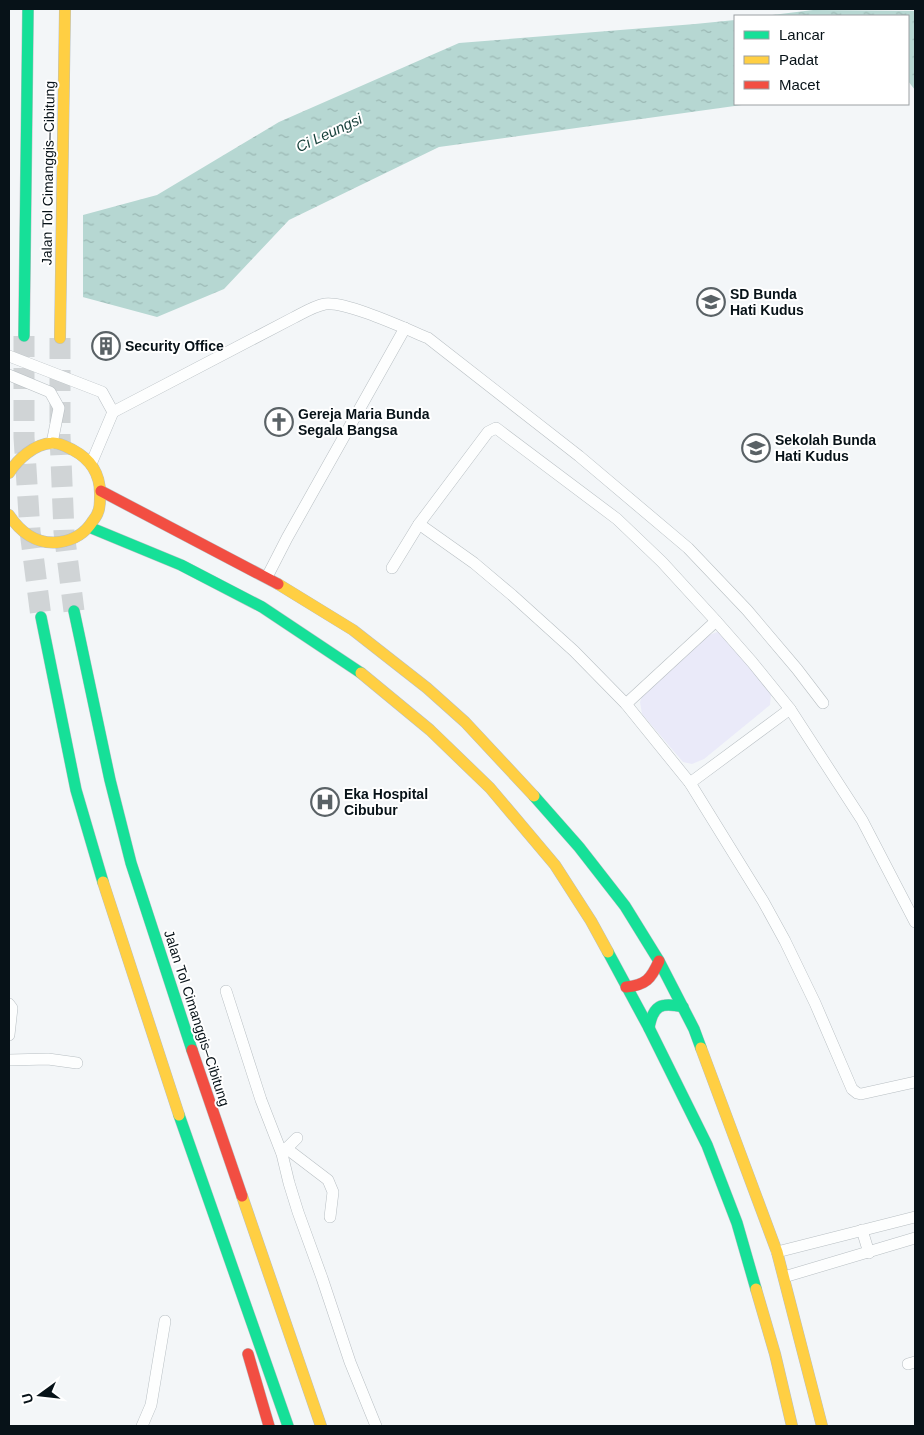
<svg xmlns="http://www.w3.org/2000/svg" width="924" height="1435" font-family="Helvetica,sans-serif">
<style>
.green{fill:#eaeaf9}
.water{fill:url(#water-ripples)}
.pier{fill:#f3f6f8}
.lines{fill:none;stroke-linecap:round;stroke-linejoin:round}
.highway-tunnel{stroke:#d0d4d6;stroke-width:21;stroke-dasharray:21 11;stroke-linecap:butt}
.street-casing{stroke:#b8bfc3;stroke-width:12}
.fast-casing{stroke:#b8bfc3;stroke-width:12}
.slow-casing{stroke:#b8bfc3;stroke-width:12}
.jam-casing{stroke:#b8bfc3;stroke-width:12}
.street{stroke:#fdfefe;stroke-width:11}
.fast{stroke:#16e098;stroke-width:11}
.slow{stroke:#ffcf43;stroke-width:11}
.jam{stroke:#f24e42;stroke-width:11}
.labels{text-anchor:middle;stroke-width:4;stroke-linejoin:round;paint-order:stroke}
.street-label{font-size:14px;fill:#071218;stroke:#fff}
.poi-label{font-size:14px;font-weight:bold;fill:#071218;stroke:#fff;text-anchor:start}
.water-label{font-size:15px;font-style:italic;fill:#153f39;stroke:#fff}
</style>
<defs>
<pattern id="water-ripples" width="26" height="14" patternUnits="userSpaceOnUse" patternTransform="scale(1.25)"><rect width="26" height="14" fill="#b6d7d2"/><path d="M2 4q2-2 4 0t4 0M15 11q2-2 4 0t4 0" fill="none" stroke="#9bb8b4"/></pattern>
</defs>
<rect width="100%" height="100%" fill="#f3f6f8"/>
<path class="green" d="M717,632l10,4 41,52 3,7 -1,10 -66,54 -12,5 -9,-2 -41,-48 -2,-12 3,-8 64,-58z"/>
<g class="water">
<path d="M813,10l102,1v79l-7,-9v-65h-144z"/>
<path d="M735,20v84h14l-310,43 -150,73 -65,69 -67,28 -145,-39 -3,-4v-107l74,48 74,-20 122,-73 180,-79 236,-19z"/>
</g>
<path class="pier" d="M10,165l73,47v88l-73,-20z"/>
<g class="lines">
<g class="highway-tunnel">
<path d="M24,336v101l6,94 11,86"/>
<path d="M60,338v97l4,97 10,79"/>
</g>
<defs>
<g id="street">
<path d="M9,356l93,36 11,20"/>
<path d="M9,375l41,17 9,16 -7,35"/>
<path d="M91,464l22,-52 180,-94c10,-5 21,-12 32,-14 21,-3 81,25 103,34l151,118 109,92 59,62 50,59 26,34"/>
<path d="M419,524l55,39 38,32 62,56 52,53 64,79 73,118 22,40 30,62 37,86 5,4 4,1 54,-12"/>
<path d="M392,568l27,-44 69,-92 8,-4 4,3 117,88 45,43 54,59 36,41 38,47 72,111 53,102"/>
<path d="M267,577l20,-39 118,-210"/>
<path d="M626,704l90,-83"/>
<path d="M690,783l100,-74"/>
<path d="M226,991l35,109 21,54 7,29 9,29 24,66 28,84 26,64"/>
<path d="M9,1004l3,4 -3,27"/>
<path d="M9,1060l39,-1 29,4"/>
<path d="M286,1148l42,32 5,12 -3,25"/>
<path d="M282,1153l15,-15"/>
<path d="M862,1230l7,23"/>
<path d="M777,1252l138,-35"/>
<path d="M784,1277l131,-39"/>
<path d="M908,1364l7,-2"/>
<path d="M142,1426l9,-21 14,-84"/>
</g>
<g id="fast">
<path d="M24,336l4,-327"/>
<path d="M89,527l92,38 81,42 99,66"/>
<path d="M74,611l36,169 21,83 61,187"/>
<path d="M41,617l35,173 27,92"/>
<path d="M534,796l45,51 46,59 34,55 35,68 7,19"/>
<path d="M608,952l41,76 58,117 30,78 19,66"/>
<path d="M649,1028c4,-23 12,-26 34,-21"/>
<path d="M179,1115l109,311"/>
</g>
<g id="slow">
<path d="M60,338l5,-329"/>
<path d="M9,473c9,-14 25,-29 43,-30 7,-1 15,4 21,7 19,10 28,26 27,47 0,5 0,11 -2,15 -1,4 -4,7 -6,10 -7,11 -19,18 -32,20 -22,3 -39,-9 -51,-27"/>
<path d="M278,584l75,46 74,58 38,34 69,74"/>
<path d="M361,673l69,57 60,58 65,77 36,56 17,31"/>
<path d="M103,882l76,233"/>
<path d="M701,1048l76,204 45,174"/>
<path d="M242,1196l79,230"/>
<path d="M756,1289l19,65 17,72"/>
</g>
<g id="jam">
<path d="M101,491l177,93"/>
<path d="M626,987c20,-2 25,-8 33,-26"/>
<path d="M192,1050l50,146"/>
<path d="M248,1354l21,72"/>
</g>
</defs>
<use href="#street" class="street-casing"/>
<use href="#fast" class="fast-casing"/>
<use href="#slow" class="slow-casing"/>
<use href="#jam" class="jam-casing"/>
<use href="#street" class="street"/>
<use href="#fast" class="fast"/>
<use href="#slow" class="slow"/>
<use href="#jam" class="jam"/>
</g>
<defs>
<symbol id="school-ring" viewBox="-11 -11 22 22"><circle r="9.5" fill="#fff" stroke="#5a6266" stroke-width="1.5"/><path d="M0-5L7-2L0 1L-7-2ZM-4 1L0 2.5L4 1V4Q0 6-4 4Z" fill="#5a6266"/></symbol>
<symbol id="building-ring" viewBox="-11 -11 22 22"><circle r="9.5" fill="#fff" stroke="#5a6266" stroke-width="1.5"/><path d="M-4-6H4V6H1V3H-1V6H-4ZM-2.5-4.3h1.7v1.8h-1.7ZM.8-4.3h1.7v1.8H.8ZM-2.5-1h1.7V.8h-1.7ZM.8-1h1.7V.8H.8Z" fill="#5a6266"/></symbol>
<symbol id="church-ring" viewBox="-11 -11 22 22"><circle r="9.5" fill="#fff" stroke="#5a6266" stroke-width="1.5"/><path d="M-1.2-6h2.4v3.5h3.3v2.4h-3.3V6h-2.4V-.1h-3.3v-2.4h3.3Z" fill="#5a6266"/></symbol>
<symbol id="hospital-ring" viewBox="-11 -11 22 22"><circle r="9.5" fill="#fff" stroke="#5a6266" stroke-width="1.5"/><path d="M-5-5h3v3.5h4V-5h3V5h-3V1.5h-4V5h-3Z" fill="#5a6266"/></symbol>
</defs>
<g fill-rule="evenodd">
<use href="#school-ring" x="695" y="286" width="32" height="32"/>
<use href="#building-ring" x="90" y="330" width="32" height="32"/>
<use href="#church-ring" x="263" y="406" width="32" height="32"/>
<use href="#school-ring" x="740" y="432" width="32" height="32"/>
<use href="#hospital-ring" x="309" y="786" width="32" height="32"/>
</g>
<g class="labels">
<g class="street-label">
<text transform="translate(48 173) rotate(-89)" y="5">Jalan Tol Cimanggis–Cibitung</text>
<text transform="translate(197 1018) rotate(72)" y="5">Jalan Tol Cimanggis–Cibitung</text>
</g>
<g class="poi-label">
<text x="730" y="299">SD Bunda<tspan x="730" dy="16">Hati Kudus</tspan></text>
<text x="125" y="351">Security Office</text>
<text x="298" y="419">Gereja Maria Bunda<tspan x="298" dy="16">Segala Bangsa</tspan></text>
<text x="775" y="445">Sekolah Bunda<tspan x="775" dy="16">Hati Kudus</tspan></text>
<text x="344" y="799">Eka Hospital<tspan x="344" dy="16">Cibubur</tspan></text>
</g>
<g class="water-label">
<text transform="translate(329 133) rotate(-25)" y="5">Ci Leungsi</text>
</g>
</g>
<rect width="924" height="1435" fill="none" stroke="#071218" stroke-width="20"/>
<rect x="734" y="15" width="175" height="90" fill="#ffffff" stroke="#9ca0a3"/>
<rect x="744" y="31" width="25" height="8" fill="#16e098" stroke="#9ca0a3"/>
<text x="779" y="40" font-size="15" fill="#071218">Lancar</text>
<rect x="744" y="56" width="25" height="8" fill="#ffcf43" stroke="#9ca0a3"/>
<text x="779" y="65" font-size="15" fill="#071218">Padat</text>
<rect x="744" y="81" width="25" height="8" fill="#f24e42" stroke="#9ca0a3"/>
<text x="779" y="90" font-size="15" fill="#071218">Macet</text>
<g transform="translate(40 1395) rotate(255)" stroke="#ffffff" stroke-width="4" paint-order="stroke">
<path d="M0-4L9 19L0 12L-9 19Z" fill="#071218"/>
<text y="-8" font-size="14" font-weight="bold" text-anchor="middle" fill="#071218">U</text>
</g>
</svg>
